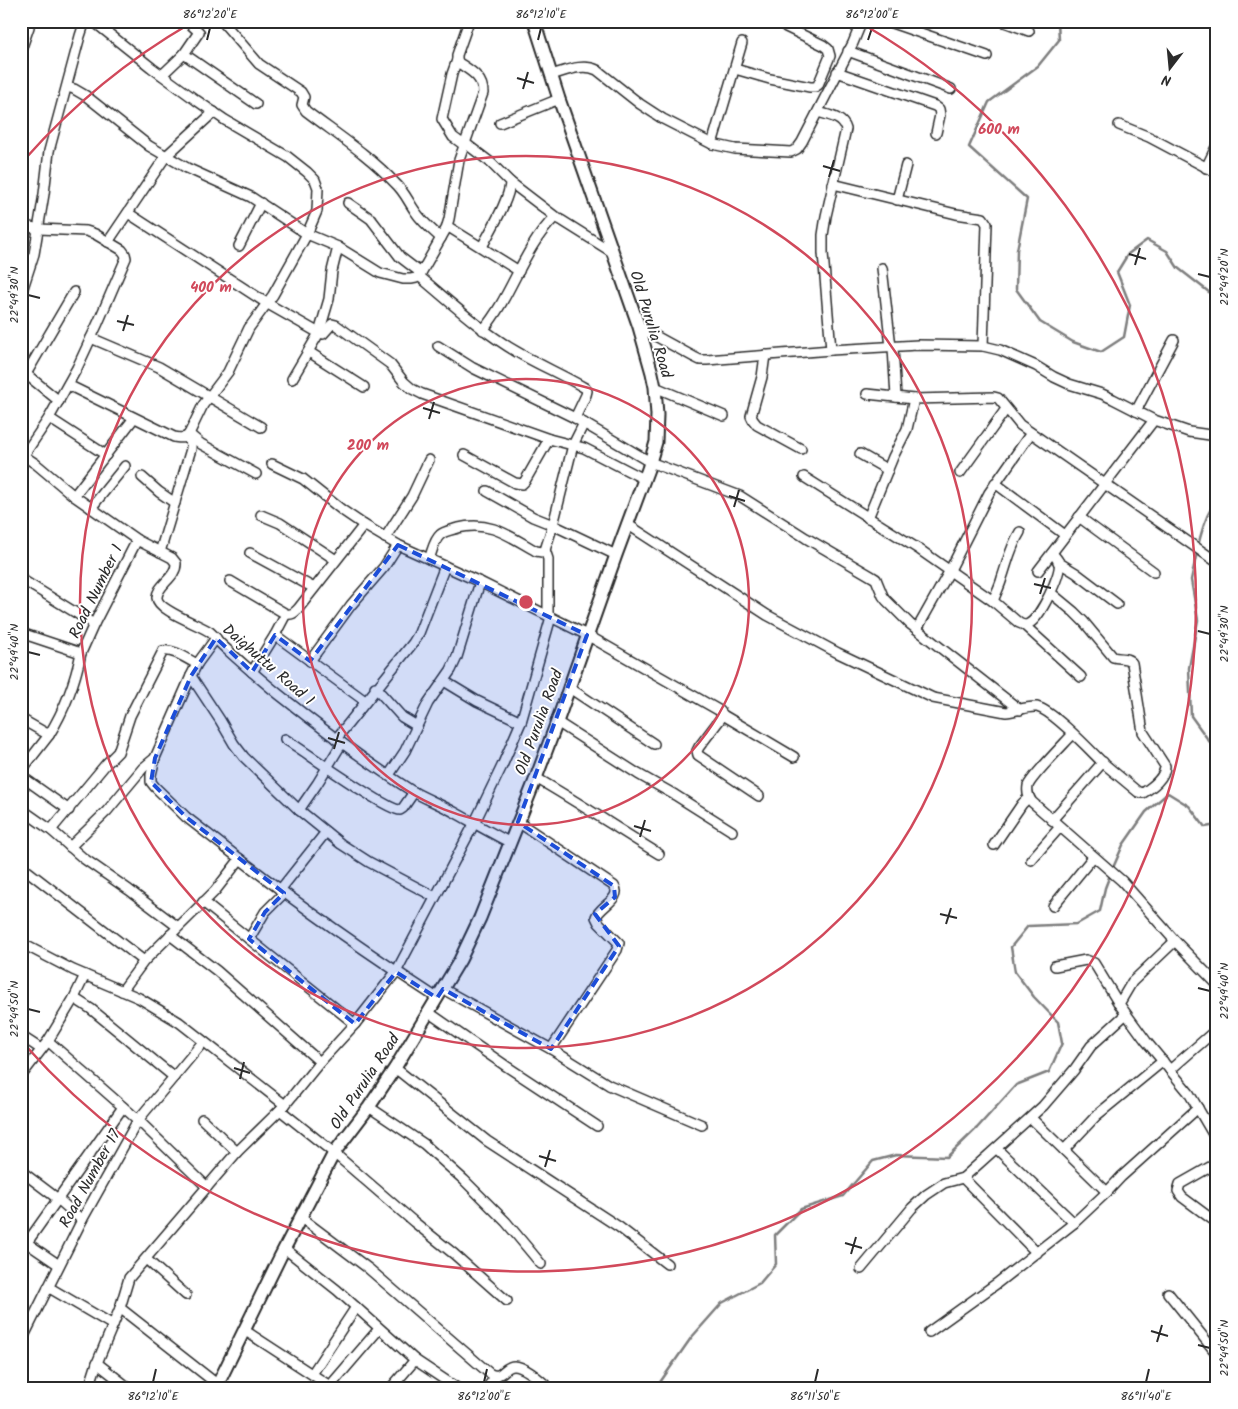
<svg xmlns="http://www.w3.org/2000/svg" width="1238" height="1409" font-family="Kalam,sans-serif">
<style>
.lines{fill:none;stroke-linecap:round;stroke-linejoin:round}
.stream{stroke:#7e7e7e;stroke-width:2.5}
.street-casing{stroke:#2b2b2b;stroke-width:12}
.secondary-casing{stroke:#2b2b2b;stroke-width:15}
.street{stroke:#fff;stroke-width:9}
.secondary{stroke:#fff;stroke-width:11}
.marked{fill:#1d4ed8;fill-opacity:0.2;stroke:#1d4ed8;stroke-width:4;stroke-dasharray:10 6;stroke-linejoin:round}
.ticks{fill:none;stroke:#2b2b2b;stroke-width:2}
.ring{fill:none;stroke:#d1495b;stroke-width:2.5}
.labels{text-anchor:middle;stroke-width:4;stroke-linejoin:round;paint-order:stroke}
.street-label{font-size:16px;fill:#2b2b2b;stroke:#fff}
.centre{fill:#d1495b;stroke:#fff;stroke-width:2.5}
.ring-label{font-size:15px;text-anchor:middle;font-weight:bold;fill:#d1495b;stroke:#fff;stroke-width:4;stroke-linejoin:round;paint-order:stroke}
.neatline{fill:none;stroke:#2b2b2b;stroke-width:2}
.ticks-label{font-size:12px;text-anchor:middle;fill:#2b2b2b}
</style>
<rect width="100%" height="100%" fill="#fff"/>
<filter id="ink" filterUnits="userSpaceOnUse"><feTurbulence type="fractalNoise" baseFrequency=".02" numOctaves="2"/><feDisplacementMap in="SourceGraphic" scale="10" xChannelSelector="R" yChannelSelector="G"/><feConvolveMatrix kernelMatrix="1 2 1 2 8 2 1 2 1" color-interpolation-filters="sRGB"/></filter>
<g filter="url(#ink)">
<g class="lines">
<g class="stream">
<path d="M1058,21l1,19 -21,26 -49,36 -20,45 58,52 -10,51 -1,39 24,33 33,20 28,10 23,-15 6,-32 -13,-33 11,-18 19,-14 20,11 11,17 36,28 3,20"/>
<path d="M1198,546c3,-12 9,-37 19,-44"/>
<path d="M1197,552l-6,28 7,40 -9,48 2,48 26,36"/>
<path d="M1112,870l11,-25 23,-33 22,-19 21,13 16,21 12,-2"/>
<path d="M656,1388l35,-50 31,-35 38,-20 16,-19 -1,-29 26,-26 42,-13 30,-35 23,-6 51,2 30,-29 39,-43 33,-13 13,-29 -4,-21 -24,-25 -19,-25 -4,-25 17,-21 49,-2 23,-13 5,-23 5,-13"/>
</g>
<defs>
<g id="street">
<path d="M21,21l8,6 -8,23"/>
<path d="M187,21l12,11 -15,22 72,50"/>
<path d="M222,21l37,43 42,28 3,5 -2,8 4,6c30,23 63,44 89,72 9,8 13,18 20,28 7,11 17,19 26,27"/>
<path d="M886,21l101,35"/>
<path d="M1002,21l27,10"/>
<path d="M848,51l103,38"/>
<path d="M457,60l-5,14 -10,45 11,18 11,8"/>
<path d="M735,69l35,10 40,8h5l3,-2 12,-29 -2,-7 -5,-4 -37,-18 -6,-6"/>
<path d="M837,72l98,34 4,3 1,6 -4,18"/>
<path d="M162,75l22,-21"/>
<path d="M551,75c15,-4 31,-12 46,-5l43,34 23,15 49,25 23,5 56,3 6,-3 5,-7 51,-99 9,-22"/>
<path d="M67,87l7,2 12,7 63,50 38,22 64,29 56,37 31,13 42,26 23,6h8l5,-1 5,-5 25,-44 3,-10 10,-59 24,-67c0,-16 -12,-22 -24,-30l-2,-3v-5l12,-34"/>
<path d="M818,112c9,3 25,5 28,17l-20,87 -3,19v18l8,97"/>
<path d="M500,123l59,-24"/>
<path d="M1119,125l30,12 68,36"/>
<path d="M465,143l25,19 20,20c0,17 -20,49 -28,65"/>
<path d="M712,144l30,-101"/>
<path d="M1206,168l11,-23"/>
<path d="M510,182l47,36"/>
<path d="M833,184l123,30 27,4 4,6 -4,122"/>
<path d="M897,200l9,-35"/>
<path d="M348,203l23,16 29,38 21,16"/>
<path d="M128,213l140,91 51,29 4,1 9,-10 4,1 54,39 14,18 8,7 10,5 127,45 35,9 60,31"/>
<path d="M21,225l18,4 47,2 9,3 27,16 3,4 1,4 -28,65 -21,45 -28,50 -25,37"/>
<path d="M447,226l72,45"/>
<path d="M108,242l58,-86 48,-44"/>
<path d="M239,246l22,-43"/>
<path d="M882,268l9,79 2,1 3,49"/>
<path d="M419,276c31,26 62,55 98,76 22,13 46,23 68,36l2,3 -1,4 -11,23"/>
<path d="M21,294l13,-40 10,-60 5,-43 31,-115 5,-15"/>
<path d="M639,327l55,30 6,3h7l124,-10 87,-5 65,1 17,4 36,16 18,11 15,7 33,10 11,5 41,21 35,12 28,4"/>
<path d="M483,330c29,-34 39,-80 71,-112h3l4,2 51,32"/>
<path d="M91,338l68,29 102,60"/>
<path d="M438,346l35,22 102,50 75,44 90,34 66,42 65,38 5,3 2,5 5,12 3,4 24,24 110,86"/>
<path d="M309,352l55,35"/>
<path d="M765,355l-3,22 -11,39 2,4 4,5 44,24"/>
<path d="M21,370l38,31"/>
<path d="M26,374l48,-82"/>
<path d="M292,379l27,-46 10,-34 3,-28 6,-24"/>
<path d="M68,385l106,52c7,1 11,2 15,-3l14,-29 25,-33 21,-44 24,-33 34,-61 10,-23 1,-23 -3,-8 -8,-8 -19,-15 -63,-37 -29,-20 -44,-32 -59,-47"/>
<path d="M655,387l69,29"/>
<path d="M867,394l47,5 80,-2 4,1 22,27 197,137"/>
<path d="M1136,411l38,-71"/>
<path d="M49,418l57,37"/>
<path d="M584,423l-11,22 -20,80 63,30"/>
<path d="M189,434l12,10 55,30"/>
<path d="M21,454l15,10 38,32 63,44 35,18 4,5c1,14 -20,23 -19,35 1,13 44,27 53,34 5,4 8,10 13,14 20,18 41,37 63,54 40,32 82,63 126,91 14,8 30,14 44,22 18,10 35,20 53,29"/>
<path d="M860,454l28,16"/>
<path d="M464,455l51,28 7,1 3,-3 24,-42"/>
<path d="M272,464l31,15 39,31 22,15 34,20 82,37 107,53 133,76 3,4 -2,3 -22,29 -2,4 1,4 61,41"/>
<path d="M960,473l46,-64"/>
<path d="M142,477l17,15 16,11"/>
<path d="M804,477l116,73 73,51 26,22c4,2 7,3 11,0 10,-6 32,-49 29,-60 -1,-4 -5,-7 -7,-10"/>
<path d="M995,483l70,52"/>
<path d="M74,496l60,-78"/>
<path d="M91,508l34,-42"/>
<path d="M261,515l19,8 56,37"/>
<path d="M1079,517l75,55"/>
<path d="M868,518l25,-61 14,-28 7,-30"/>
<path d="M627,524l140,91 71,38 95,45 73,14c10,-1 21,-6 31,-5 16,4 52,42 65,55 12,10 24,20 36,30l5,1c9,-6 22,-15 22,-27l-22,-34 -11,-69c-4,-6 -12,-4 -19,-6l-29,-35 -10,-10 -23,-19"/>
<path d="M385,538l27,-42 17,-36"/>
<path d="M160,552l31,-103v-5l-4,-7"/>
<path d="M250,553l64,35"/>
<path d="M429,559c3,-7 5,-19 11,-24 4,-4 12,-5 18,-7 32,-8 51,8 78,23l6,1 3,-2 8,-25 -20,-8 -46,-26"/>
<path d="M1058,562l18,11 41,31"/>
<path d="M1038,571l116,-151"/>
<path d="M21,579l73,45"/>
<path d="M230,581l56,33c6,1 8,-1 12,-5l66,-84"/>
<path d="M993,601c3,-8 7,-15 9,-23 6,-17 8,-30 18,-46"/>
<path d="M1024,625l57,52"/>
<path d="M917,629l32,-57 40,-79 42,-60"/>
<path d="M21,633l60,20 13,-29 43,-84"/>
<path d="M275,635l11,-21"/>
<path d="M216,638l-19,26 -6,12 29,44 14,24 10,13 55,53 42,34 28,18 66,35"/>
<path d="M310,661l41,-56 33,-38 14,-22"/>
<path d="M252,672l23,-37 90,66"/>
<path d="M191,676l-36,82 -4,17v7l4,5 31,30 54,42"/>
<path d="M444,681l33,20 44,21"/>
<path d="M375,687l27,30 15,9"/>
<path d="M568,687l86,57"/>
<path d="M723,715l71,42"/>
<path d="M21,719l28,16c16,-26 26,-52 32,-82"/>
<path d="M557,722l81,52 37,21 57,36"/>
<path d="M1073,734c-9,10 -42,43 -45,52 -1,6 0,11 4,16l90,79 53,60 42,43"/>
<path d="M285,739c18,11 101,71 115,71l3,-2 11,-16"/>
<path d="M336,739l77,-96 6,-10 26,-67"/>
<path d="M21,771l28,-36"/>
<path d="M389,775l16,-24 23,-48 23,-33 6,-13 23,-75"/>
<path d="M21,776l48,34"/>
<path d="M536,778c42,24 82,51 123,76"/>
<path d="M21,809l30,21 32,28 46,32 49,37"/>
<path d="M299,810l18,-26 25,-41"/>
<path d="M1052,820l51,-58"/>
<path d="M518,822l96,64c9,12 -14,20 -18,31l3,6 20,20 -2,7 -66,99"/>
<path d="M51,830l55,-66 12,-12 12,-36 33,-65c11,-2 24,8 34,13"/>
<path d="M994,845l28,-41 7,-7"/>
<path d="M70,847l37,-36 36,-43 12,-10"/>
<path d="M1031,860l29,-33"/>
<path d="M21,866l123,95 71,-70 25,-32c63,49 129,95 197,139"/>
<path d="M280,890l46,-58"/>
<path d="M203,902l152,122"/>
<path d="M1053,906l40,-49"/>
<path d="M170,935l47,36 103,91"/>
<path d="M249,939l16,-27 19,-19"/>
<path d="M1175,941l-43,41 -13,22 27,37 43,52 28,48"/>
<path d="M21,943l52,27 66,28 40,24 106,83"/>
<path d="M1055,966l31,-6 8,3 25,41"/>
<path d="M443,989l108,60 58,36 93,40"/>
<path d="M122,991l22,-30"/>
<path d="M74,998l17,11 83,68"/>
<path d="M428,1012l78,54 91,60"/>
<path d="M21,1036l20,13"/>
<path d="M48,1041l90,79 69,67"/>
<path d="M395,1068l92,73 132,86 48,37"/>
<path d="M1170,1070l47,-41"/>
<path d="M21,1076l27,-35 26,-43 11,-23"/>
<path d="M369,1107l55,37 40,36 42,42 35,42"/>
<path d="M280,1110l54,43 80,69 40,32 53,47"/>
<path d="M1031,1118l76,74"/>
<path d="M202,1119l35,33"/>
<path d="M997,1149l77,74"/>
<path d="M1064,1150l33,-35 66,-54"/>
<path d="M1217,1163l-37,21 -2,7 4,6 35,26"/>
<path d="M21,1171l37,28 24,21"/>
<path d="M963,1178l74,75"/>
<path d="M300,1217l69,52 120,104c13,8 14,-7 25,-7 11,0 27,15 35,22"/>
<path d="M21,1239l38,26"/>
<path d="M284,1248l53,42 78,70 42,28"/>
<path d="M21,1251l102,-144"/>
<path d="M146,1259l40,36"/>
<path d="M861,1269l51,-61 14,-13 18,-12 19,-5 80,-72 31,-36 17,-24 35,-32"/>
<path d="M48,1287l65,38"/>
<path d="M1168,1293l49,61"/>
<path d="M120,1308l102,80"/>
<path d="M244,1330l89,58"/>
<path d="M929,1332l67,-48 78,-61 33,-31 14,-15 77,-69"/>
<path d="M21,1342l61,-122 56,-100 65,-78"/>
<path d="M97,1363l32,25"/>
<path d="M312,1374l44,-67"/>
<path d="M330,1386l49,-57"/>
<path d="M89,1388l8,-25 23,-55 9,-30 108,-126 48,-47 35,-43 35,-38 41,-52 78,-148 28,-58 19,-44 30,-105 -3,-2v-56l-3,-9"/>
<path d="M391,1388l24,-28"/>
<path d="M487,1388l9,-12"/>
</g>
<path id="secondary" d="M216,1388l64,-131 54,-104 35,-46 26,-39 65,-108 20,-42 56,-140 21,-56 59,-167 32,-86 8,-27 1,-27 -2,-28 -3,-14 -13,-46 -80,-228 -25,-78"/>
</defs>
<use href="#street" class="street-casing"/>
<use href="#secondary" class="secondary-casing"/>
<use href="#street" class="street"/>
<use href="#secondary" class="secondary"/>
</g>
</g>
<path class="marked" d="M398,545l189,90 -69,187 96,64 1,11 -20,17 24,32 -68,103 -108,-60 -6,9 -41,-26 -41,52 -106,-85 16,-27 19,-19 -98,-76 -35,-35 4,-24 36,-82 25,-38 36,34 23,-37 35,26z"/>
<path class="ticks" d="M207,40l3,-12M538,40l3,-12M868,40l4,-12M517,78l17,5M523,89l5,-17M823,166l17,5M829,177l5,-17M1129,254l17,5M1135,265l5,-17M1198,274l12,3M28,295l12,3M117,321l17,4M123,331l5,-16M423,408l17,5M429,419l5,-17M729,496l16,5M734,507l5,-17M1034,584l17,4M1040,594l5,-16M1198,631l12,3M28,652l12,3M328,738l17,5M334,749l5,-17M634,826l17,5M640,837l5,-17M940,914l17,4M946,924l5,-16M1198,988l12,3M28,1009l12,3M234,1068l16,5M240,1079l4,-17M539,1156l17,5M545,1167l5,-17M845,1243l17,5M851,1254l5,-17M1151,1331l17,5M1157,1342l5,-17M1198,1345l12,3M153,1382l3,-13M484,1382l3,-13M815,1382l3,-13M1146,1382l3,-13"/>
<g class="ring">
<circle cx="526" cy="602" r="223"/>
<circle cx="526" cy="602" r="446"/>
<path d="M25 159A669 669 0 0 1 191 23M861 23A669 669 0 1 1 25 1045"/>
</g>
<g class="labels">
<g class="street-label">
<text transform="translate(652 324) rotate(73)" y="6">Old Purulia Road</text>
<text transform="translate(95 591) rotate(-64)" y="6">Road Number 1</text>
<text transform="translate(269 664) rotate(41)" y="6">Daighuttu Road 1</text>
<text transform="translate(538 722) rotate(-70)" y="6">Old Purulia Road</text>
<text transform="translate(364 1081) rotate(-56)" y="6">Old Purulia Road</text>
<text transform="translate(89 1178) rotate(-61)" y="6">Road Number 17</text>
</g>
</g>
<circle cx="526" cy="602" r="8" class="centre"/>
<g class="ring-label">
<text x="999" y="134">600 m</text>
<text x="211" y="292">400 m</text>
<text x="368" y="450">200 m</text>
</g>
<rect width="1238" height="1409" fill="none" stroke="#fff" stroke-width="55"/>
<g transform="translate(1170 68) rotate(196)" stroke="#ffffff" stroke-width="4" paint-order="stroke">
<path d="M0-4L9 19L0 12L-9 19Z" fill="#2b2b2b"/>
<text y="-8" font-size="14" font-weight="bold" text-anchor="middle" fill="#2b2b2b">N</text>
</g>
<rect x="28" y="28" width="1182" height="1354" class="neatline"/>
<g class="ticks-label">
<text x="210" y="18">86°12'20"E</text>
<text x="541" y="18">86°12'10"E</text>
<text x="872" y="18">86°12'00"E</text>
<text transform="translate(1224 277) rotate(-90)" y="4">22°49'20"N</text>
<text transform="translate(14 295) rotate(-90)" y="4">22°49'30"N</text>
<text transform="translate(1224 634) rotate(-90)" y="4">22°49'30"N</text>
<text transform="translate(14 652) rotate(-90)" y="4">22°49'40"N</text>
<text transform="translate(1224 991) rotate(-90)" y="4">22°49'40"N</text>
<text transform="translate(14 1009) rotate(-90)" y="4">22°49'50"N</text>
<text transform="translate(1224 1348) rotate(-90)" y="4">22°49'50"N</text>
<text x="153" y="1400">86°12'10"E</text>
<text x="484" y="1400">86°12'00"E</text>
<text x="815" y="1400">86°11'50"E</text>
<text x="1146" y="1400">86°11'40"E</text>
</g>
</svg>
